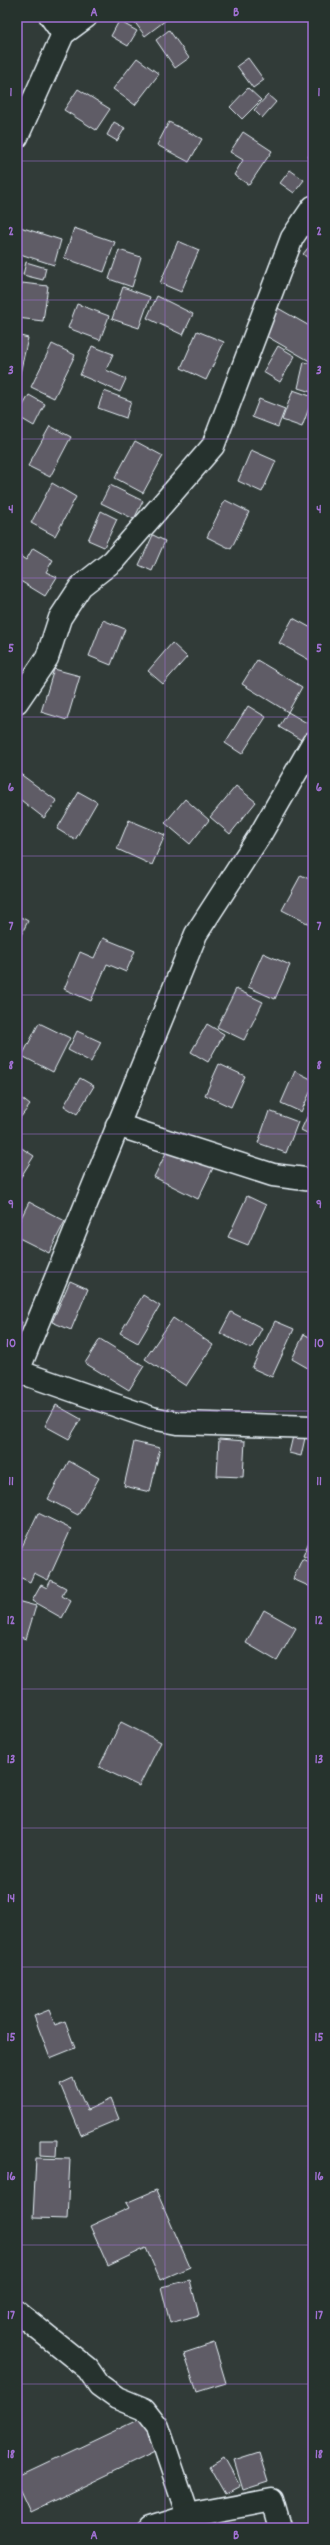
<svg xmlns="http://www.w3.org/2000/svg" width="330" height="2545" font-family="Dekko,sans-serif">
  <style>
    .building { fill: #5f5c66; stroke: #e8f1f8 }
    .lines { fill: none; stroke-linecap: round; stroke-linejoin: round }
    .minor-casing { stroke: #e8f1f8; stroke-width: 25 }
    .minor { stroke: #26332d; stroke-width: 22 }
    .grid { fill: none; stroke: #a171d3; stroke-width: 1; stroke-opacity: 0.55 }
    .neatline { fill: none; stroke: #a171d3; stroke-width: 1.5 }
    .grid-label { font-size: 13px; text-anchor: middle; font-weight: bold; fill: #a171d3 }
  </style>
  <rect width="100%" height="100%" fill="#313b38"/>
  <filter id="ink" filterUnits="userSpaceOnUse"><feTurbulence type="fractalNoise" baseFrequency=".025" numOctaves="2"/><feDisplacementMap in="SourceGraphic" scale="8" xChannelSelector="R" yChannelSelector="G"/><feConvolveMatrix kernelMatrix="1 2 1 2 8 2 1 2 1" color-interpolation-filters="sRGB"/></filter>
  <g filter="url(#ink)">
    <g class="building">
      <path d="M131,17H170L145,36Z"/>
      <path d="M119,21L137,31L128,46L111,36Z"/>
      <path d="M169,30L189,58L175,68L156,40Z"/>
      <path d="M137,58L159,74L135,105L113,89Z"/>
      <path d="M248,58L264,80L253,88L237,66Z"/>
      <path d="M248,88L261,100L242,119L230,107Z"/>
      <path d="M78,89L110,109L96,130L64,110Z"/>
      <path d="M268,95L276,102L262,118L254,110Z"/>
      <path d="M114,122L125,128L117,141L107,135Z"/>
      <path d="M169,122L202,139L189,162L157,145Z"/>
      <path d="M243,132L272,151L249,185L234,175L243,160L230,152Z"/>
      <path d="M313,150V161L308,157Z"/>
      <path d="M290,170L304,180L294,193L280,183Z"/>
      <path d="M20,227L61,240L54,265L17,253V237Z"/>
      <path d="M74,228L115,242L104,272L64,258Z"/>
      <path d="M178,241L199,250L181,292L160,283Z"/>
      <path d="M313,242V262L303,254Z"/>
      <path d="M119,250L141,257L132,287L109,279Z"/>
      <path d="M26,262L46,268L43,280L23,275Z"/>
      <path d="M22,283L48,286L43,321L17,318Z"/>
      <path d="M123,287L150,297L139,328L112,319Z"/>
      <path d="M157,296L193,314L183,335L147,318Z"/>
      <path d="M77,304L109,316L100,340L68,328Z"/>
      <path d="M276,307L313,328V363L261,333Z"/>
      <path d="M197,331L224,342L206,380L181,368Z"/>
      <path d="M17,335L28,338L19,378H17Z"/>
      <path d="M52,344L75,355L54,398L31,387Z"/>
      <path d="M92,346L113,354L106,370L126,379L120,392L80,375Z"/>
      <path d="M278,346L295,356L280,382L263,372Z"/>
      <path d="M304,362L313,364L311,392L298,388Z"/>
      <path d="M293,390L313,397L302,427L282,420Z"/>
      <path d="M104,391L131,401L126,418L98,408Z"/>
      <path d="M29,395L45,404L34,426L17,416Z"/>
      <path d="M259,399L285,409L278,427L252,417Z"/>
      <path d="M17,422L21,424L17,435Z"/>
      <path d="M50,426L71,437L50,477L28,466Z"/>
      <path d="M135,441L163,456L143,493L115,478Z"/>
      <path d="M251,450L276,461L262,492L238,481Z"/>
      <path d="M52,483L76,497L55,536L31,523Z"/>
      <path d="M110,485L143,501L134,519L101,503Z"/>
      <path d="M225,500L249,512L231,549L207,537Z"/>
      <path d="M101,511L117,519L104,547L88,540Z"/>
      <path d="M153,535L165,541L152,571L139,565Z"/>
      <path d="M33,548L53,560L46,572L57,577L45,596L17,579V554L26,560Z"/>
      <path d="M293,618L313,629V662L279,643Z"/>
      <path d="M103,620L125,629L111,665L89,656Z"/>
      <path d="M172,643L187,657L163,684L148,671Z"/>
      <path d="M257,660L302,687L288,712L242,684Z"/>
      <path d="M54,669L80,676L67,720L41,712Z"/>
      <path d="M248,706L266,717L242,754L225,743Z"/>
      <path d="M288,712L312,726L303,741L279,727Z"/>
      <path d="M19,773L57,801L44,818L17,797V776Z"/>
      <path d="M236,786L256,802L230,834L210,817Z"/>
      <path d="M79,792L97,802L75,840L57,829Z"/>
      <path d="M185,799L209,820L190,844L165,823Z"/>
      <path d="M129,820L165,835L152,865L117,849Z"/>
      <path d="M301,875L313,881V920L311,925L282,910Z"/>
      <path d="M17,915L28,921L17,943Z"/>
      <path d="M103,938L135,951L126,972L107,964L91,1001L64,989L80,952L94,958Z"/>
      <path d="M263,953L290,965L275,999L248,987Z"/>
      <path d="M236,989L263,1002L244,1040L217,1027Z"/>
      <path d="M39,1023L70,1038L53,1072L22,1056Z"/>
      <path d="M207,1024L224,1034L208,1062L191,1052Z"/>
      <path d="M77,1031L101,1042L91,1062L68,1050Z"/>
      <path d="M219,1064L245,1076L231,1107L205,1095Z"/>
      <path d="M295,1071L313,1080V1086L301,1112L281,1103Z"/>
      <path d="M80,1078L94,1086L77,1114L64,1106Z"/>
      <path d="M17,1095L30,1105L17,1122Z"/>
      <path d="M313,1104V1136L301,1130Z"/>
      <path d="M269,1111L298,1122L286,1153L258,1143Z"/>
      <path d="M17,1145L34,1156L19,1180L17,1178Z"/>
      <path d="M169,1147L213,1168L198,1199L154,1177Z"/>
      <path d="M247,1196L266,1205L248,1245L228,1237Z"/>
      <path d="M29,1202L65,1221L49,1253L17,1237V1226Z"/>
      <path d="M70,1281L88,1289L71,1330L52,1322Z"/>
      <path d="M143,1295L160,1306L138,1343L120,1333Z"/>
      <path d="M231,1312L262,1328L251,1349L220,1333Z"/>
      <path d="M173,1318L213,1345L186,1386L145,1359Z"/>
      <path d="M17,1320L22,1322L17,1337Z"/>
      <path d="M275,1321L294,1329L272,1377L252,1368Z"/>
      <path d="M304,1334L313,1339V1371L292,1359Z"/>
      <path d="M100,1339L144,1366L129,1390L85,1363Z"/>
      <path d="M56,1405L81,1419L69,1439L45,1426Z"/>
      <path d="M293,1436L305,1438L301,1456L289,1453Z"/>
      <path d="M219,1439L245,1441L243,1477L217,1476Z"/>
      <path d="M134,1442L160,1448L150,1492L124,1486Z"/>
      <path d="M69,1461L99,1478L78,1515L48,1499Z"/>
      <path d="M38,1513L71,1529L48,1580L34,1573L30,1582L17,1576V1557Z"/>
      <path d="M313,1532V1559L312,1560L303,1556Z"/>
      <path d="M302,1559L313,1564V1588L293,1579Z"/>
      <path d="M51,1580L66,1588L62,1596L71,1601L62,1618L32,1601L41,1585L47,1588Z"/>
      <path d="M17,1601L36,1606L26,1639L17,1636Z"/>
      <path d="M264,1610L296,1628L277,1661L246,1643Z"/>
      <path d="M121,1722L161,1742L139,1786L99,1767Z"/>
      <path d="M49,2010L55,2025L65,2021L75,2048L50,2058L34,2016Z"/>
      <path d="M73,2078L87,2110L111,2099L119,2119L81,2135L60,2084Z"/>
      <path d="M40,2140H57L56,2156L40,2155Z"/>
      <path d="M36,2158L70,2159L67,2219L33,2218Z"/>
      <path d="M156,2190L190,2267L160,2280L146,2248L108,2266L90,2226L129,2208L126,2203Z"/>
      <path d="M190,2280L199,2315L170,2323L161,2287Z"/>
      <path d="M214,2343L226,2383L197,2392L184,2353Z"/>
      <path d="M146,2416L161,2449L30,2512L17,2484V2477Z"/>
      <path d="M259,2453L268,2482L243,2490L234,2461Z"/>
      <path d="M224,2457L240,2486L225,2494L209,2466Z"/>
    </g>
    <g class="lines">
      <g class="minor-casing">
        <g id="minor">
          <path d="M51,17L63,34"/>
          <path d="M17,137L63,34L86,17"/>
          <path d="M17,702L47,658L60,618L81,586L113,561L213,446L292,238L313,207"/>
          <path d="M117,1125L273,1175L313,1180"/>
          <path d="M17,1371L152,1418L178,1423L313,1427"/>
          <path d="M18,1371L196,934L260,835L313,743"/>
          <path d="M17,2312L88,2369L99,2385L117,2398L144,2409L158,2427L188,2516L194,2528"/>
          <path d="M150,2528L188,2516L272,2500L280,2528"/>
        </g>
      </g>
      <use href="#minor" class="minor"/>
    </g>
  </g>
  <path class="grid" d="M165,17V2528M17,161H313M17,300H313M17,439H313M17,578H313M17,717H313M17,856H313M17,995H313M17,1134H313M17,1272H313M17,1411H313M17,1550H313M17,1689H313M17,1828H313M17,1967H313M17,2106H313M17,2245H313M17,2384H313"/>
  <rect width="330" height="2545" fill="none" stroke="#26332d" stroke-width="44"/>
  <rect x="22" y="22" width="286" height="2501" class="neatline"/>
  <g class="grid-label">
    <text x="94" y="16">A</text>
    <text x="236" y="16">B</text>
    <text x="11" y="96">1</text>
    <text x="319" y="96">1</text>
    <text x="11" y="235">2</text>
    <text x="319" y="235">2</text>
    <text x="11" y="374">3</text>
    <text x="319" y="374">3</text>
    <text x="11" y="513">4</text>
    <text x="319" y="513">4</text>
    <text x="11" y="652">5</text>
    <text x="319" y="652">5</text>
    <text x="11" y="791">6</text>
    <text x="319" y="791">6</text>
    <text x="11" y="930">7</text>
    <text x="319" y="930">7</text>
    <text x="11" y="1069">8</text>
    <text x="319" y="1069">8</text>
    <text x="11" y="1208">9</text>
    <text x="319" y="1208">9</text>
    <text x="11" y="1347">10</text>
    <text x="319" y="1347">10</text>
    <text x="11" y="1485">11</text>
    <text x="319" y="1485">11</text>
    <text x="11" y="1624">12</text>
    <text x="319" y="1624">12</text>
    <text x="11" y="1763">13</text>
    <text x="319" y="1763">13</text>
    <text x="11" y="1902">14</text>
    <text x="319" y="1902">14</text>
    <text x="11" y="2041">15</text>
    <text x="319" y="2041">15</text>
    <text x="11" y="2180">16</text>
    <text x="319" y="2180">16</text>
    <text x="11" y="2319">17</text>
    <text x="319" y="2319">17</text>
    <text x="11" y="2458">18</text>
    <text x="319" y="2458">18</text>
    <text x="94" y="2539">A</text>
    <text x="236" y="2539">B</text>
  </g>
</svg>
